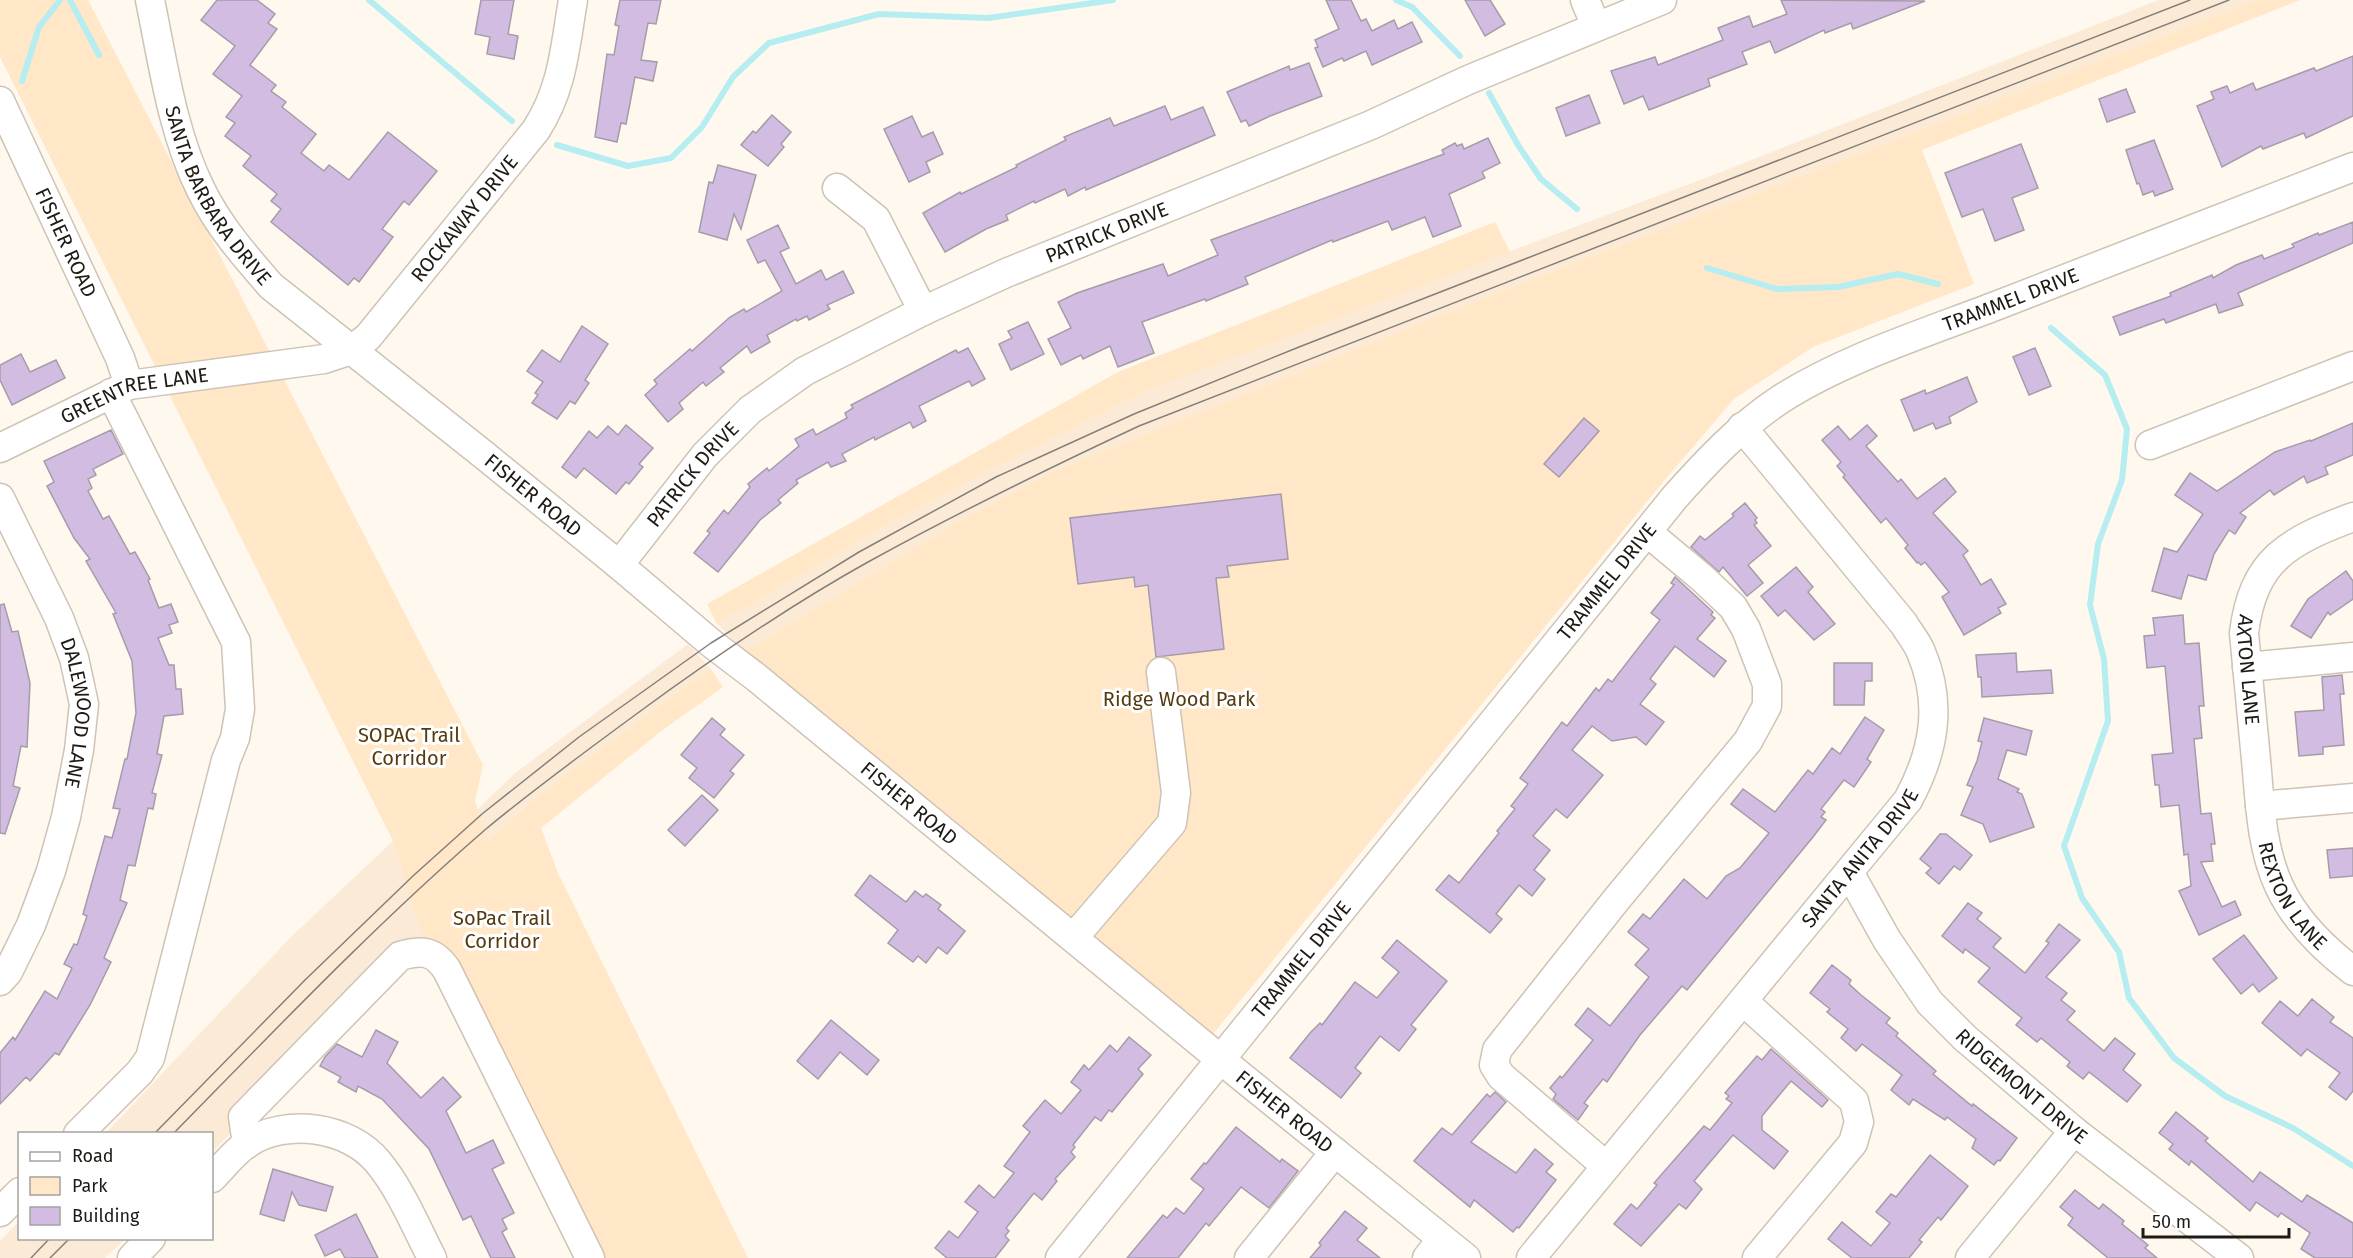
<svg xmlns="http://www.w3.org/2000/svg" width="2353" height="1258" font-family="'Fira Sans',sans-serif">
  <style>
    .built { fill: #fbebd6 }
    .green { fill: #ffe7c8 }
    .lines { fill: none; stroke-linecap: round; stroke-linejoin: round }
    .stream { stroke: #b5edf1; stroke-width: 6 }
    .building { fill: #d3bce1; stroke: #a59caa; stroke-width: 1.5 }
    .minor-casing { stroke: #cec3b5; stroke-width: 31 }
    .minor { stroke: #fff; stroke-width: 28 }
    .tram { stroke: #857f79; stroke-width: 1.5 }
    .labels { text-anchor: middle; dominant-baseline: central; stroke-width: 6; stroke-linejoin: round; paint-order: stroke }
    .street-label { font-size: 20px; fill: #1e1a15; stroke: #fff }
    .park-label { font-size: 20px; fill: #553a0e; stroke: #fff }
  </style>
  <rect width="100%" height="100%" fill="#fff8ef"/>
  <g class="built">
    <path d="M2159,0H2257L1440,315L1054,471L957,522L764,640L744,650L717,624L892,522L1015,457L1146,391L1322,322L1708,177Z"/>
    <path d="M688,644L710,668L535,798L488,841L424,940L212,1152V1134H105L291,937L393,841L403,872L478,809L514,774Z"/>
    <path d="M19,1221L20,1238L125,1239L105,1258H0V1241Z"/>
  </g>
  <g class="green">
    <path d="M0,0H88L483,765L475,801L488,841L535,798L710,668L723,687L660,732L541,828L558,873L748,1258H584L424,940L393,841L0,57Z"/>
    <path d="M2257,0H2300L1922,150L1974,284L1813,347L1734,399L1663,482L1213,1034L744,650L764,640L957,522L1054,471L1440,315Z"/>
    <path d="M1495,222L1510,252L1146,391L1015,457L892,522L717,624L707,604L1118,372Z"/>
  </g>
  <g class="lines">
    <g class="stream">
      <path d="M70,0L99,55"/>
      <path d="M369,0L512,121"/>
      <path d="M1396,0L1412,7L1460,56"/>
      <path d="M22,81L39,27L60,0"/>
      <path d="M1489,93L1518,145L1541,179L1577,209"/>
      <path d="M557,145L628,166L671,158L702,127L733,77L769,43L879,14L988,18L1113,0"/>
      <path d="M1707,268L1777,289L1838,287L1898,274L1938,284"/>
      <path d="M2051,328L2105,375L2127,429L2122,480L2098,544L2090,605L2104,659L2108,721L2064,846L2082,898L2119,952L2129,998L2174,1058L2225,1096L2293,1128L2353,1166"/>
    </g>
  </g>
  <g class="building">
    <path d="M217,0H257L275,14L268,23L277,29L250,65L276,85L271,91L286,102L282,107L316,134L301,153L324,171L329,165L349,180L388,132L437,171L409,205L404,201L382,229L393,237L359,282L354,278L348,285L271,222L281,209L271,201L277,194L243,166L251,156L225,136L235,123L226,117L242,96L213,74L235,46L201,20Z"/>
    <path d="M481,0H514L508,34L518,36L514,59L487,54L490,37L475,34Z"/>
    <path d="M620,0H661L656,24L648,23L641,60L657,62L653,81L635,77L626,124L621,123L617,142L595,137L607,54L614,55L619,26L615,25Z"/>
    <path d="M1326,0H1351L1361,21L1366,19L1372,31L1394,20L1398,29L1412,22L1422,42L1372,65L1366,51L1344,61L1342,58L1323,67L1315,48L1318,47L1315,40L1339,29Z"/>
    <path d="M1465,0H1490L1505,24L1485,36Z"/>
    <path d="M1781,0L1925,1L1853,29L1851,23L1825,33L1824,30L1775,53L1770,41L1742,52L1747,64L1708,79L1710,86L1649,110L1643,96L1624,104L1611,71L1655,57L1658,65L1723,40L1718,28L1749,16L1753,27L1787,14Z"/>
    <path d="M2353,56V116L2306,138L2304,133L2263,149L2261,146L2222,167L2197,106L2214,99L2211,92L2227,86L2230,93L2253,83L2256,90L2314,68L2316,71Z"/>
    <path d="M1309,63L1322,96L1270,116L1249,126L1246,120L1241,122L1227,92L1289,66L1290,70Z"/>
    <path d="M2126,89L2135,112L2107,122L2099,99Z"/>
    <path d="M1589,95L1600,123L1566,136L1556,108Z"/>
    <path d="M1165,106L1171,120L1203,107L1215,135L1086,190L1085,187L1068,196L1065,189L1035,203L1034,201L1006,215L1008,220L986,229L945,252L923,213L960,192L961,194L1017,167L1016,165L1066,140L1064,137L1110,118L1114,126Z"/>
    <path d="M772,115L791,132L781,144L784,147L768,166L741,145L753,131L756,133Z"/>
    <path d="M912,116L922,137L933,132L943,154L926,162L930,172L909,182L884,129Z"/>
    <path d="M1488,138L1500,163L1482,172L1485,178L1449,194L1461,226L1433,237L1425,217L1392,230L1388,221L1333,242L1332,240L1245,277L1248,284L1206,301L1205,299L1142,322L1154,353L1118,367L1110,346L1083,359L1081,355L1061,365L1048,339L1071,328L1058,302L1077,293L1163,264L1168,276L1218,255L1211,240L1444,154L1442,150L1455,143L1457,146L1462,144L1464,149Z"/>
    <path d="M2154,140L2173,189L2155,196L2153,191L2143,195L2139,183L2137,184L2126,150Z"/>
    <path d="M2021,144L2038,188L2012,198L2024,230L1995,241L1983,209L1962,217L1945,173Z"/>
    <path d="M718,165L756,175L741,229L734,214L727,240L699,232L709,182L713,183Z"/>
    <path d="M2353,222V243L2238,293L2243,305L2219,313L2216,304L2166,323L2164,319L2120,335L2113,317L2171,296L2170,293L2212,275L2213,278L2236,265L2262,255L2264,259L2294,247L2292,244L2318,233L2319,235Z"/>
    <path d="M778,225L789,248L780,252L796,284L821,270L826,280L843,271L854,293L827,305L830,309L809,320L807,316L797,321L796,319L767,335L770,342L751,353L747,346L720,368L724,372L706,386L703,382L679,403L683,409L668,422L645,395L657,384L654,380L690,349L692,351L730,317L744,309L746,312L782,291L765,260L758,263L747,240Z"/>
    <path d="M1028,322L1044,354L1011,370L999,344L1012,338L1008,331Z"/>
    <path d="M582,326L608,344L585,380L589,383L575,404L570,401L557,419L532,403L538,395L535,393L543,382L527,371L542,350L560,362Z"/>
    <path d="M968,348L985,379L972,386L969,381L919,406L926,421L913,428L910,422L875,440L874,437L842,454L846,461L831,467L828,462L796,480L798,483L778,500L781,503L760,520L718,572L694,553L710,533L707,531L724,510L728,514L750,487L748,484L767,468L769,471L799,446L795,439L813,429L816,435L847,418L845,413L853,408L851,405L956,350L958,353Z"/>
    <path d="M2035,348L2051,386L2029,395L2013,357Z"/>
    <path d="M21,354L30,372L56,360L65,378L12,405L0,380V365Z"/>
    <path d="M1967,377L1977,402L1949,417L1951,423L1936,429L1933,423L1914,431L1901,400L1925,390L1926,394Z"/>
    <path d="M1584,418L1599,431L1559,477L1544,464Z"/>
    <path d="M2353,423V455L2325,467L2328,474L2307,483L2304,476L2274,495L2270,490L2240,513L2246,517L2235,534L2229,530L2214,554L2206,580L2188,575L2181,599L2152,591L2164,548L2177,552L2203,514L2175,495L2190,473L2217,491L2275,452L2310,440L2311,441Z"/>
    <path d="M626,425L653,448L639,464L643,467L629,484L626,482L616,494L584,468L576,478L562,467L589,431L597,438L608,426L618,435Z"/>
    <path d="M1867,425L1877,436L1866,446L1898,482L1901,479L1917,499L1945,478L1956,492L1933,513L1968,551L1963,555L1981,585L1991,579L2006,604L1998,608L2001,613L1964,635L1942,597L1949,592L1925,562L1921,565L1918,562L1917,563L1905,548L1908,545L1886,518L1881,523L1843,477L1845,475L1837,466L1841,462L1822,440L1838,426L1850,440Z"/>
    <path d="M111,430L123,454L93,469L96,475L88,479L92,488L88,491L103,519L109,516L130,554L135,552L150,579L148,580L159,608L171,604L178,622L169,625L172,633L158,638L169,665H174L176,689H181L183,714L164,716L157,754L162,755L152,793L156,794L153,809L148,808L135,866L128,865L120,900L127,903L104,958L111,962L90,1005L59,1055L55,1053L30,1081L26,1077L0,1104V1053L13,1037L15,1040L45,991L57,999L72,968L64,964L74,944L77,945L87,916L83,914L105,836L112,838L120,809L113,808L125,759H127L136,713L132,661L113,614L116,613L86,561L90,559L74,538L47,486L54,482L44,461Z"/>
    <path d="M1281,494L1288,559L1227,566L1229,577L1216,578L1224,649L1156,657L1148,585L1135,587L1134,577L1078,584L1070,518Z"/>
    <path d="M1745,503L1757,518L1755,520L1757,523L1754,525L1771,546L1748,565L1763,583L1747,596L1723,567L1719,572L1691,547L1700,536L1705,540L1734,516L1732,514Z"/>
    <path d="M1796,567L1813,587L1808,592L1835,624L1814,640L1785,610L1778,616L1761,596Z"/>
    <path d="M2346,571L2353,581V599L2330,615L2328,612L2311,638L2291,626L2308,599Z"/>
    <path d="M1675,577L1713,612L1711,615L1715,618L1697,639L1726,661L1714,677L1675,646L1650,679L1656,684L1640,704L1664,722L1646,745L1636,737L1612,741L1592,726L1572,750L1603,775L1567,818L1556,809L1533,836L1550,850L1534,870L1545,879L1532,896L1519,885L1496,914L1502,919L1490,933L1436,890L1449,875L1459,883L1499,833L1497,831L1515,809L1511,806L1528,784L1520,778L1562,722L1567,726L1596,688L1599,691L1608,679L1612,682L1660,620L1651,613L1674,585L1671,583Z"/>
    <path d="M4,604L12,632L18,631L30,683L27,747L21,746L13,786L20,788L5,834L0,833V605Z"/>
    <path d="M2183,615L2185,644L2199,643L2204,706H2199L2202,738L2194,739L2201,814L2211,813L2215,844H2211L2213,861L2201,862L2222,907L2235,901L2241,915L2199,935L2179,891L2191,886L2188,854L2184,855L2179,805L2161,807L2159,785H2155L2152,755L2173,753L2165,666L2147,668L2144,636L2155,635L2153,618Z"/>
    <path d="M2016,653L2017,672L2051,670L2053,693L1982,697L1981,677H1978L1976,655Z"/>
    <path d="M1834,663H1872V681H1865L1864,705H1834Z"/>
    <path d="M2342,675L2344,694H2340L2344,745L2323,747V754L2299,756L2295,712L2324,710L2322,677Z"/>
    <path d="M1865,717L1884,730L1867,759L1871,762L1854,787L1844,780L1821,809L1825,812L1821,817L1826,820L1813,837L1687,990L1682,986L1640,1035L1607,1082L1603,1079L1584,1103L1588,1106L1578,1120L1553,1099L1556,1094L1550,1088L1560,1076L1562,1078L1593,1040L1575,1025L1588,1008L1610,1026L1649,977L1635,965L1649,949L1628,932L1643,914L1650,919L1684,879L1707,899L1726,876L1740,868L1769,833L1731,804L1743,789L1775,812L1808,770L1813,774L1832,748L1840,754Z"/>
    <path d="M712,718L725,729L720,735L744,755L730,771L734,774L714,798L689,778L697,768L681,755Z"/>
    <path d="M1984,718L2032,731L2026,755L2007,750L1998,779L2019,789L2017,792L2022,794L2034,827L1990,842L1983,824L1961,815L1973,787L1967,785L1977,761L1982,742L1978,741Z"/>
    <path d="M702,795L718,810L685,846L668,830Z"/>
    <path d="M1940,834H1946L1972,855L1960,870L1954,866L1939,884L1926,873L1931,868L1920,859Z"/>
    <path d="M2353,848V876L2330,878L2327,850Z"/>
    <path d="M870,875L906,902L915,891L923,897L926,894L941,905L938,909L965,931L947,954L938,947L926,963L918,956L913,962L888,943L898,930L855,895Z"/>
    <path d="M1968,903L1982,913L1977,919L2001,938L1993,947L2025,973L2049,943L2046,941L2059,924L2080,940L2046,977L2067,993L2061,1000L2075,1011L2067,1020L2104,1051L2115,1038L2135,1054L2123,1070L2141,1085L2127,1102L2089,1072L2083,1079L2067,1066L2070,1062L2041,1038L2037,1042L2016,1025L2022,1018L1978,982L1990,968L1965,949L1963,953L1942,936Z"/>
    <path d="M2244,935L2277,978L2259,992L2253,984L2241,994L2213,959Z"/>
    <path d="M1397,940L1447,981L1411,1025L1416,1029L1399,1051L1380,1036L1355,1068L1361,1073L1341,1098L1290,1058L1310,1033L1320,1023L1322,1025L1355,982L1377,998L1399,972L1382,958Z"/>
    <path d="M1832,965L1851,980L1849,984L1861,995L1890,1018L1886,1023L1898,1033L1896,1036L1936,1071L1933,1074L1972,1106L1973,1104L2017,1138L2000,1161L1998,1160L1994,1165L1972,1148L1976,1139L1947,1117L1945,1120L1913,1099L1909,1105L1891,1090L1902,1075L1862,1044L1856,1051L1841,1038L1848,1029L1827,1012L1830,1009L1810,993Z"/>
    <path d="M2312,999L2334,1017L2330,1022L2353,1038V1091L2346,1100L2329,1087L2340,1073L2307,1049L2301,1056L2262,1023L2280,1001L2298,1016Z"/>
    <path d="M831,1020L879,1060L867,1075L840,1052L818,1079L797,1061Z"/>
    <path d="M376,1030L398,1042L387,1063L421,1098L443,1077L461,1097L446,1111L466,1153L493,1140L504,1163L492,1169L514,1213L502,1219L507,1229L502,1232L515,1258H491L471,1216L463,1220L429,1149L382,1099L358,1086L356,1092L338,1082L341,1077L320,1066L325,1057L337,1044L362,1057Z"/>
    <path d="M1129,1037L1151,1055L1138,1069L1143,1074L1112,1112L1109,1110L1101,1121L1095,1117L1073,1145L1075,1147L1071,1152L1075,1157L1055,1179L1057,1181L1042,1200L1034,1193L1006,1228L1009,1231L1005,1236L1009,1240L995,1258H947L935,1248L949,1231L958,1238L978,1212L965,1202L979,1185L994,1198L1014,1173L1004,1166L1030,1132L1023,1126L1045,1100L1061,1114L1081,1090L1071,1082L1084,1065L1089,1070L1110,1045L1117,1052Z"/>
    <path d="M1771,1049L1828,1100L1822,1107L1791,1081L1762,1116V1130L1788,1151L1774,1169L1733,1135L1694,1181L1702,1189L1686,1209L1679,1204L1641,1246L1614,1224L1631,1204L1637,1209L1657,1185L1654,1183L1704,1126L1710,1130L1732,1103L1726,1099L1729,1096L1725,1093L1757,1056L1762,1060Z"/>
    <path d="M1495,1092L1506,1102L1471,1142L1516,1173L1535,1149L1553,1164L1546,1172L1556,1180L1519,1228L1517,1227L1513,1232L1474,1200L1470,1207L1414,1161L1442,1128L1452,1135L1487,1094L1490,1097Z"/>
    <path d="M2176,1112L2208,1138L2205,1141L2253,1182L2260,1172L2302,1202L2307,1195L2353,1223V1258H2315L2301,1249L2310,1233L2281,1213L2278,1217L2256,1202L2250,1211L2191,1161L2189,1165L2169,1149L2173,1144L2159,1133Z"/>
    <path d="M1236,1127L1280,1162L1282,1159L1298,1171L1269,1208L1241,1187L1209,1226L1206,1223L1178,1258H1127L1163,1215L1167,1218L1176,1208L1184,1214L1204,1189L1191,1179L1204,1163L1206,1164Z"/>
    <path d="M1930,1155L1968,1186L1941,1220L1938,1217L1919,1240L1922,1242L1909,1258H1852L1828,1239L1842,1222L1871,1246L1890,1223L1876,1212L1891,1194L1896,1197Z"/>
    <path d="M273,1169L333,1187L326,1211L299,1205L292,1192L284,1221L260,1214Z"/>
    <path d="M2075,1190L2099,1209L2103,1204L2124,1221L2122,1224L2148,1245L2145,1248L2157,1258H2108L2068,1225L2073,1218L2060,1207Z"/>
    <path d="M1345,1211L1367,1228L1357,1240L1380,1258H1310L1321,1245L1319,1243Z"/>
    <path d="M356,1214L378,1258H345L340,1249L325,1256L315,1235Z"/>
  </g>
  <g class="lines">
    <g class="minor-casing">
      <g id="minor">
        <path id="s1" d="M150,0C163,63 172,132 201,190C219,227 245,256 271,286L484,455L619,565L711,643L757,678L1242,1077L1466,1258"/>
        <path d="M1585,0L1596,26"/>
        <path id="s2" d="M0,101L120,358L129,385"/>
        <path d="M837,188L876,219L923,311"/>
        <path d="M2150,445L2353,366"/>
        <path id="s3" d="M0,448L129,385L324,359L351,350L368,337L536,130C563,88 565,47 573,0"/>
        <path id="s4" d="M0,498L59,618L74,658L84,704L79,750L66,817L51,871L31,925L8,972L0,981"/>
        <path id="s5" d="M2353,517C2289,541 2253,559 2244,633C2248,675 2252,718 2256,760C2260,802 2261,847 2279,886C2295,921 2323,948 2353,971"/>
        <path id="s6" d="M619,565L705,455L750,410L805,371L923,311L1006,273L1371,125L1468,80L1662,0"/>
        <path d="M2247,667L2353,657"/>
        <path d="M2260,806L2353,798"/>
        <path id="s7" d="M1849,872L1887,940L1930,1003L1965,1038L2074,1131L2239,1258"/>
        <path d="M1074,937L1172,823L1176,793L1161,672"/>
        <path d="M1743,1001L1854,1101L1859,1122L1853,1143L1757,1258"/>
        <path d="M78,1134L140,1072L150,1058L226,760L235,738L240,709L236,642L111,393"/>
        <path d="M247,1144L243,1117L400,956C421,950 434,950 447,970L590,1258"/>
        <path d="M1606,1166L1501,1076L1494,1065L1497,1050L1616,900L1748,741L1767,706V684L1746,629L1733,607L1701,577L1647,532"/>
        <path d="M212,1178C223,1167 234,1152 248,1143C286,1118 348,1126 378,1162C401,1190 415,1225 432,1258"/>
        <path d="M0,1212L20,1192"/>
        <path d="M132,1258L151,1238"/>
        <path id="s8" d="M1060,1258L1675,497C1708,460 1740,426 1781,399C1843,359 1928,332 1998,305C2116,259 2235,213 2353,167"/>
        <path d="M1249,1258L1335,1152"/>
        <path d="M1427,1258L1442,1239"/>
        <path id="s9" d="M1531,1258L1908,800C1934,752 1943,704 1921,652C1917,642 1909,633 1904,624L1742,427"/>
        <path d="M1970,1258L2074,1131"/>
      </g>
    </g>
    <use href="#minor" class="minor"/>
    <g class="tram">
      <path d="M154,1134L305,980L414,875L482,814L579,737L711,643L859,552L996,477L1134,414L1299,347L2190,0"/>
      <path d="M173,1134C275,1030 376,924 486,829C534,789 585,752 635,715C710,660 787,607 868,562C957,513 1047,469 1139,426L2229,0"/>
      <path d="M31,1258L50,1238"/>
      <path d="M50,1258L70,1238"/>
    </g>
  </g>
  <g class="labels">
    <g class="street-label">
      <text stroke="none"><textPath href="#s1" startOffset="210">SANTA BARBARA DRIVE</textPath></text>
      <text stroke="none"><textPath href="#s3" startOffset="543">ROCKAWAY DRIVE</textPath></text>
      <text stroke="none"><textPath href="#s6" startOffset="603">PATRICK DRIVE</textPath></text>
      <text stroke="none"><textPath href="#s2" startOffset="156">FISHER ROAD</textPath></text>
      <text stroke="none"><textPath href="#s8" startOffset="1374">TRAMMEL DRIVE</textPath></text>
      <text stroke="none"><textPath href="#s3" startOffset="146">GREENTREE LANE</textPath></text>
      <text stroke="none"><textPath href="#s6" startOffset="117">PATRICK DRIVE</textPath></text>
      <text stroke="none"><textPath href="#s1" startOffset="652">FISHER ROAD</textPath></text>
      <text stroke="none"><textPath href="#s8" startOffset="870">TRAMMEL DRIVE</textPath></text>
      <text stroke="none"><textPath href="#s5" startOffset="208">AXTON LANE</textPath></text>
      <text stroke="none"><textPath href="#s4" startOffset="232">DALEWOOD LANE</textPath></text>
      <text stroke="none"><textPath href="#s1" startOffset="1138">FISHER ROAD</textPath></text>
      <text stroke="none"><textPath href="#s9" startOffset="518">SANTA ANITA DRIVE</textPath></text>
      <text stroke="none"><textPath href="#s5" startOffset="442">REXTON LANE</textPath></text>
      <text stroke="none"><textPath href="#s8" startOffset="384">TRAMMEL DRIVE</textPath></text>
      <text stroke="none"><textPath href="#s7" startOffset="278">RIDGEMONT DRIVE</textPath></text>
      <text stroke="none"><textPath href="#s1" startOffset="1624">FISHER ROAD</textPath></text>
    </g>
    <g class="park-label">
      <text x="1179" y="699">Ridge Wood Park</text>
      <text x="409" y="735">SOPAC Trail<tspan x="409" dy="23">Corridor</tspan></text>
      <text x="502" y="918">SoPac Trail<tspan x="502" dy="23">Corridor</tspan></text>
    </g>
  </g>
  <rect x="18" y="1132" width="195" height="108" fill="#ffffff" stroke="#a5a3a1" stroke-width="1.5"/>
  <rect x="30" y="1152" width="30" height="9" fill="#ffffff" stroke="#a5a3a1" stroke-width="1.5"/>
  <text x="72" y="1162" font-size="18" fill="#1e1a15">Road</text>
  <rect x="30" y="1177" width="30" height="18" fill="#ffe7c8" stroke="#a5a3a1" stroke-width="1.5"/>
  <text x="72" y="1192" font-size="18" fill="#1e1a15">Park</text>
  <rect x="30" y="1207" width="30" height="18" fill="#d3bce1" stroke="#a5a3a1" stroke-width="1.5"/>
  <text x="72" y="1222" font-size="18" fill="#1e1a15">Building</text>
  <path d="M2143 1228v9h146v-9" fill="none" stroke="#1e1a15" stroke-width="3"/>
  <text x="2152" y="1228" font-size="18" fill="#1e1a15" stroke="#ffffff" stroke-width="4.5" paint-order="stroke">50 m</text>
</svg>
